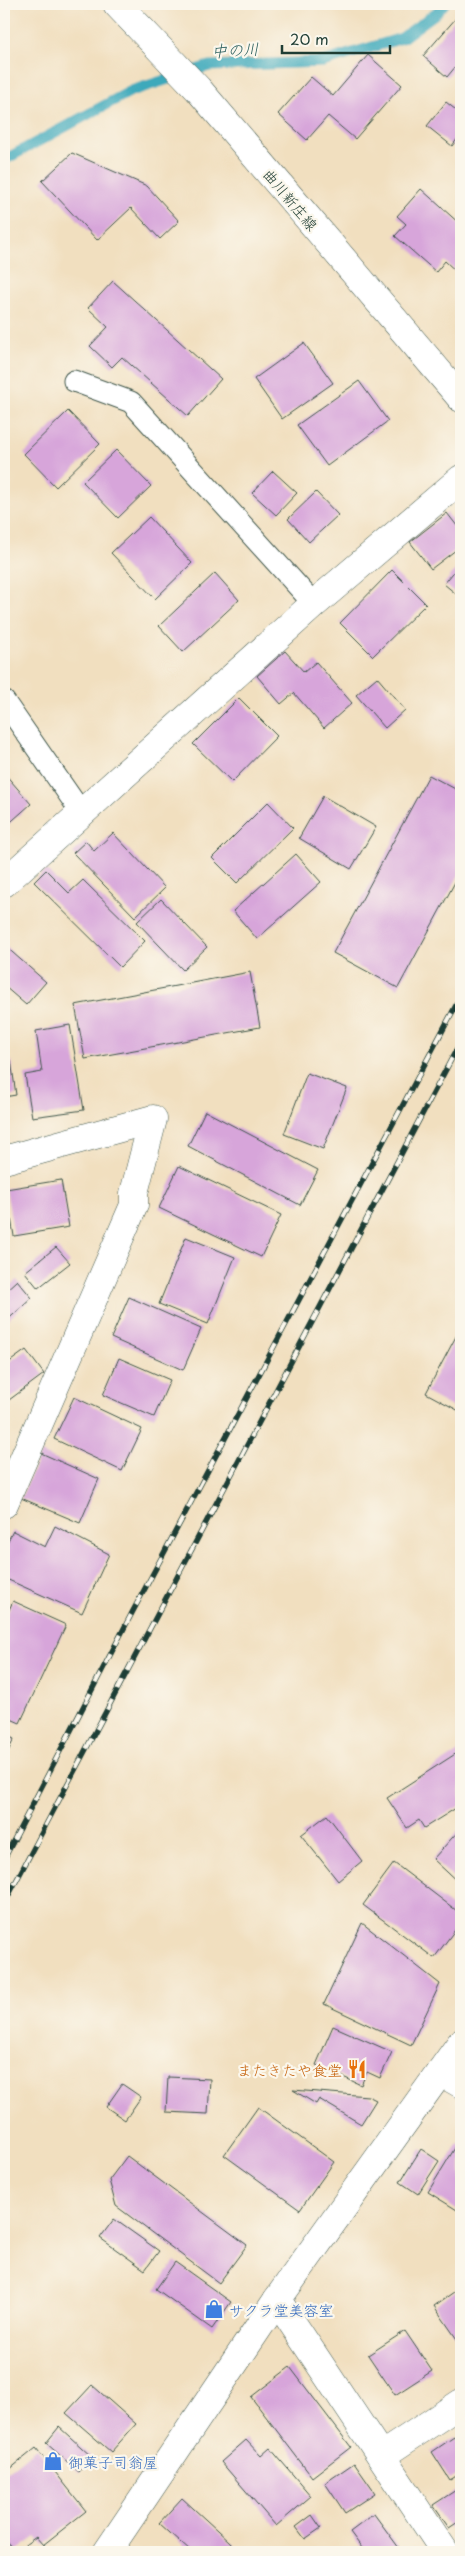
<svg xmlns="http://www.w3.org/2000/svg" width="465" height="2556" font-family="'Playpen Sans','Klee One',sans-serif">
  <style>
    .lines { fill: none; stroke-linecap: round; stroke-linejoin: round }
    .stream { stroke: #3ca9bb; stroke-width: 11 }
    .building { fill: #d7a5da }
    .lane-casing { stroke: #3e5549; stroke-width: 23 }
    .street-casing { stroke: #3e5549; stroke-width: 29 }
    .secondary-casing { stroke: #3e5549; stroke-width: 29 }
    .lane { stroke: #fff; stroke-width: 21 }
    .street { stroke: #fff; stroke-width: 28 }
    .secondary { stroke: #fff; stroke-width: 28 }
    .rail-casing { stroke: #1f3d34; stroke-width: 5.5 }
    .rail { stroke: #fbf7ec; stroke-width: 4; stroke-dasharray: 11; stroke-linecap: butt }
    .labels { text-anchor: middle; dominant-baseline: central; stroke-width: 4.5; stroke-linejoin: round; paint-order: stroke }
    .street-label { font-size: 15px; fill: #1f3d34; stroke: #fbf7ec }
    .food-label { font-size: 15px; fill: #c56008; stroke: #fbf7ec; text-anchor: end }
    .shop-label { font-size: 15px; fill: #366cbe; stroke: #fbf7ec; text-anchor: start }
    .water-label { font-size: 16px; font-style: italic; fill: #285d5c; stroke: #fbf7ec }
  </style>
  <rect width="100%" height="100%" fill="#fbf7ec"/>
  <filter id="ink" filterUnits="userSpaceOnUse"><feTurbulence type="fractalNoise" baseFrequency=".02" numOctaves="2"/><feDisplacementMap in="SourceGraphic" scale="10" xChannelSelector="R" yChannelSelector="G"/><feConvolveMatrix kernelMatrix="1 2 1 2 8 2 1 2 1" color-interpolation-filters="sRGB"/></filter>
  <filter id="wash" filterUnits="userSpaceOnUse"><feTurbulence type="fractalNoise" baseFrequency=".0096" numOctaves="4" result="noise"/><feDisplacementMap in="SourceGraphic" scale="20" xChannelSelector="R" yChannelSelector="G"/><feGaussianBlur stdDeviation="1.12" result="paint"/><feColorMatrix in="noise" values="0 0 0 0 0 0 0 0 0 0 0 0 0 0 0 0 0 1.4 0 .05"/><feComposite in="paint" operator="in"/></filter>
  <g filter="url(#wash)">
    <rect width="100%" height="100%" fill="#f1dfbf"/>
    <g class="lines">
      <path class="stream" d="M4,160L131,91L209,66L323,62L402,38L437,12L444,4"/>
    </g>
    <g id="blocks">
      <g class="building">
        <path d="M457,17L461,21V60L447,77L423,56Z"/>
        <path d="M368,55L402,85L355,139L328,116L307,140L278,114L311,77L333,96Z"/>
        <path d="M446,102L461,114V134L452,146L427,126Z"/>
        <path d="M72,153L147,186L179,221L160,239L131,208L97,240L42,181Z"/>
        <path d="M421,189L461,225V276L445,261L436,272L395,236L406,224L397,216Z"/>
        <path d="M113,281L221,379L188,416L122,357L112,367L90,346L108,327L88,308Z"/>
        <path d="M304,343L333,383L282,419L254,379Z"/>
        <path d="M359,381L388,421L327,466L297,425Z"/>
        <path d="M68,411L100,444L56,487L24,454Z"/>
        <path d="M116,450L151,486L118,518L83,482Z"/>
        <path d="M273,471L297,493L276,515L252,493Z"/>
        <path d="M316,492L338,515L309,542L288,519Z"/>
        <path d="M447,513L461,531V546L431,569L410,542Z"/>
        <path d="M149,517L192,563L155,599L111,553Z"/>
        <path d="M461,563V598L444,584Z"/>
        <path d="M392,570L426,604L373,656L340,623Z"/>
        <path d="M215,573L239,600L183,652L159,626Z"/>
        <path d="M285,651L304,672L316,662L352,703L324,728L294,693L281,704L257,676Z"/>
        <path d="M377,677L405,710L385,728L356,695Z"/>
        <path d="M239,698L277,736L232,782L193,744Z"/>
        <path d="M4,773L31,804L4,828Z"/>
        <path d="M429,775L461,792V871L398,988L333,953Z"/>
        <path d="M323,796L376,827L351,869L299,838Z"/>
        <path d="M268,802L293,828L237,883L212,858Z"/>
        <path d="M113,833L165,888L135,917L73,853L86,841L94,851Z"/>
        <path d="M296,854L321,882L257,939L233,911Z"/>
        <path d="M46,870L69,893L83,880L145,941L120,967L34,882Z"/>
        <path d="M161,899L207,947L183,970L137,922Z"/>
        <path d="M4,945L46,982L26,1005L4,986Z"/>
        <path d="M250,972L260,1027L85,1059L75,1005Z"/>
        <path d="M70,1025L84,1110L32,1117L25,1075L42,1072L36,1031Z"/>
        <path d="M11,1060L16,1095L4,1097V1061Z"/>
        <path d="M307,1073L347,1088L323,1149L284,1134Z"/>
        <path d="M205,1111L318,1170L300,1205L188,1146Z"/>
        <path d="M179,1166L281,1215L261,1257L159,1208Z"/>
        <path d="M61,1180L69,1227L14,1236L6,1189Z"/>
        <path d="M186,1237L235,1257L208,1324L159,1304Z"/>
        <path d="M56,1247L70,1263L38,1288L25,1272Z"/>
        <path d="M17,1280L32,1298L4,1323V1292Z"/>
        <path d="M129,1297L201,1329L183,1370L111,1338Z"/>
        <path d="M461,1327V1412L426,1393Z"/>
        <path d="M26,1350L44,1374L9,1400L4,1393V1366Z"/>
        <path d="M119,1358L170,1380L154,1417L103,1395Z"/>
        <path d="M74,1397L142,1429L122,1471L54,1439Z"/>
        <path d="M41,1453L99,1479L80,1523L21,1498Z"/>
        <path d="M55,1526L109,1554L82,1613L4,1578V1548L13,1531L45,1547Z"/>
        <path d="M13,1601L66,1625L20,1723L4,1716V1621Z"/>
        <path d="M4,1734L14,1739L4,1760Z"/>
        <path d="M460,1751L461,1805L424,1828L419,1820L407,1828L387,1798Z"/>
        <path d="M327,1815L362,1861L338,1881L301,1835Z"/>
        <path d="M461,1828V1885L433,1859Z"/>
        <path d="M394,1863L461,1914V1922L434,1958L363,1905Z"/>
        <path d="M362,1923L440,1984L411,2045L324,2004Z"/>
        <path d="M333,2026L392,2052L380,2078L367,2072L361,2085L316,2065Z"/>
        <path d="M168,2077L210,2079L208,2114L166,2112Z"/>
        <path d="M122,2084L141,2097L125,2120L106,2107Z"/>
        <path d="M293,2090L368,2096L376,2100L361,2124L319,2099L316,2104Z"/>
        <path d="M258,2107L334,2162L300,2210L224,2155Z"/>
        <path d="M458,2143L461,2145V2204L457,2210L428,2192Z"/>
        <path d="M421,2149L439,2161L418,2194L400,2182Z"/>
        <path d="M127,2156L247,2245L219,2283L116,2206L109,2180Z"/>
        <path d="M114,2219L159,2251L145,2270L100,2238Z"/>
        <path d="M175,2262L231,2302L212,2329L156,2289Z"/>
        <path d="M461,2287V2345L434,2306Z"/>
        <path d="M405,2331L432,2371L395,2395L368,2355Z"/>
        <path d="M290,2367L351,2447L312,2477L251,2397Z"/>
        <path d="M92,2385L136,2424L111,2452L66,2413Z"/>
        <path d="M59,2427L92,2457L79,2472L46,2443Z"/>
        <path d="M454,2437L461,2447V2473L450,2480L432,2452Z"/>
        <path d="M246,2440L261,2456L270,2448L311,2496L276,2526L221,2462Z"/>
        <path d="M36,2448L86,2511L43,2545L36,2537L15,2552L4,2538V2474Z"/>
        <path d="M354,2463L375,2493L345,2513L325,2483Z"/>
        <path d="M456,2490L461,2499V2520L449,2528L433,2505Z"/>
        <path d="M182,2498L241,2552H191L159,2523Z"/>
        <path d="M374,2514L402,2552H365L350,2532Z"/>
        <path d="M312,2515L321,2528L305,2539L296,2527Z"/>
      </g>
    </g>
  </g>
  <g filter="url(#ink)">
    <use href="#blocks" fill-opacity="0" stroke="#3e5549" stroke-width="1"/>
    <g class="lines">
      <g class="lane-casing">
        <g id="lane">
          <path d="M74,381L131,402L314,604"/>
          <path d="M4,701L81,812"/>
        </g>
      </g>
      <g class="street-casing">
        <g id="street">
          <path d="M4,883L314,604L461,479"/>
          <path d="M4,1160L153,1119L134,1193V1205L4,1504"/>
          <path d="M440,2072L461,2084"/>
          <path d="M277,2300L445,2552"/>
          <path d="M381,2456L461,2403"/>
        </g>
      </g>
      <g class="secondary-casing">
        <g id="secondary">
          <path d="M117,4L198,89L461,398"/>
          <path d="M107,2552L277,2300L461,2043"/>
        </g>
      </g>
      <use href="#lane" class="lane"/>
      <use href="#street" class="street"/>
      <use href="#secondary" class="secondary"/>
      <g class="rail-casing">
        <g id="rail">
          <path d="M4,1859L133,1611L461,996"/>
          <path d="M4,1904L461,1041"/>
        </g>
      </g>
      <use href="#rail" class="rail"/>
    </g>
  </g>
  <defs>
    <g id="restaurant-bare" transform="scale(1.5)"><path d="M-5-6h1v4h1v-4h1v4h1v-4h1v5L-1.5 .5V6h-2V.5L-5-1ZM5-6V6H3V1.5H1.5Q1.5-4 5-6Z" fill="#e8710a" stroke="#fbf7ec" stroke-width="2.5" paint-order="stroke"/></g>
    <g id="shop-bare" transform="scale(1.5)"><path d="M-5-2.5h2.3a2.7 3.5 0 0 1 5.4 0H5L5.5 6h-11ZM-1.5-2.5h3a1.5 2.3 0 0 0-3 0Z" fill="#3f7fe0" stroke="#fbf7ec" stroke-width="2.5" paint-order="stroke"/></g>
  </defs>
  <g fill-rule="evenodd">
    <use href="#restaurant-bare" x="357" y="2069"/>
    <use href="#shop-bare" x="214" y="2309"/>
    <use href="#shop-bare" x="53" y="2461"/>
  </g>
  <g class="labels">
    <g class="street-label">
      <text transform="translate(291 199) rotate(50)">曲川新庄線</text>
    </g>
    <g class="food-label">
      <text x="342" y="2069">またきたや食堂</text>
    </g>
    <g class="shop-label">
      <text x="229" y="2309">サクラ堂美容室</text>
      <text x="68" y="2461">御菓子司翁屋</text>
    </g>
    <g class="water-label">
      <text transform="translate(235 49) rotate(-3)">中の川</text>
    </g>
  </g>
  <rect width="465" height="2556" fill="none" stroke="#fbf7ec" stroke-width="20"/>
  <path d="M282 45v8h108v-8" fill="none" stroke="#1f3d34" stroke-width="2.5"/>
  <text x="290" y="45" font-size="15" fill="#1f3d34" stroke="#fbf7ec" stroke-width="4" paint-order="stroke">20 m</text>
</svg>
